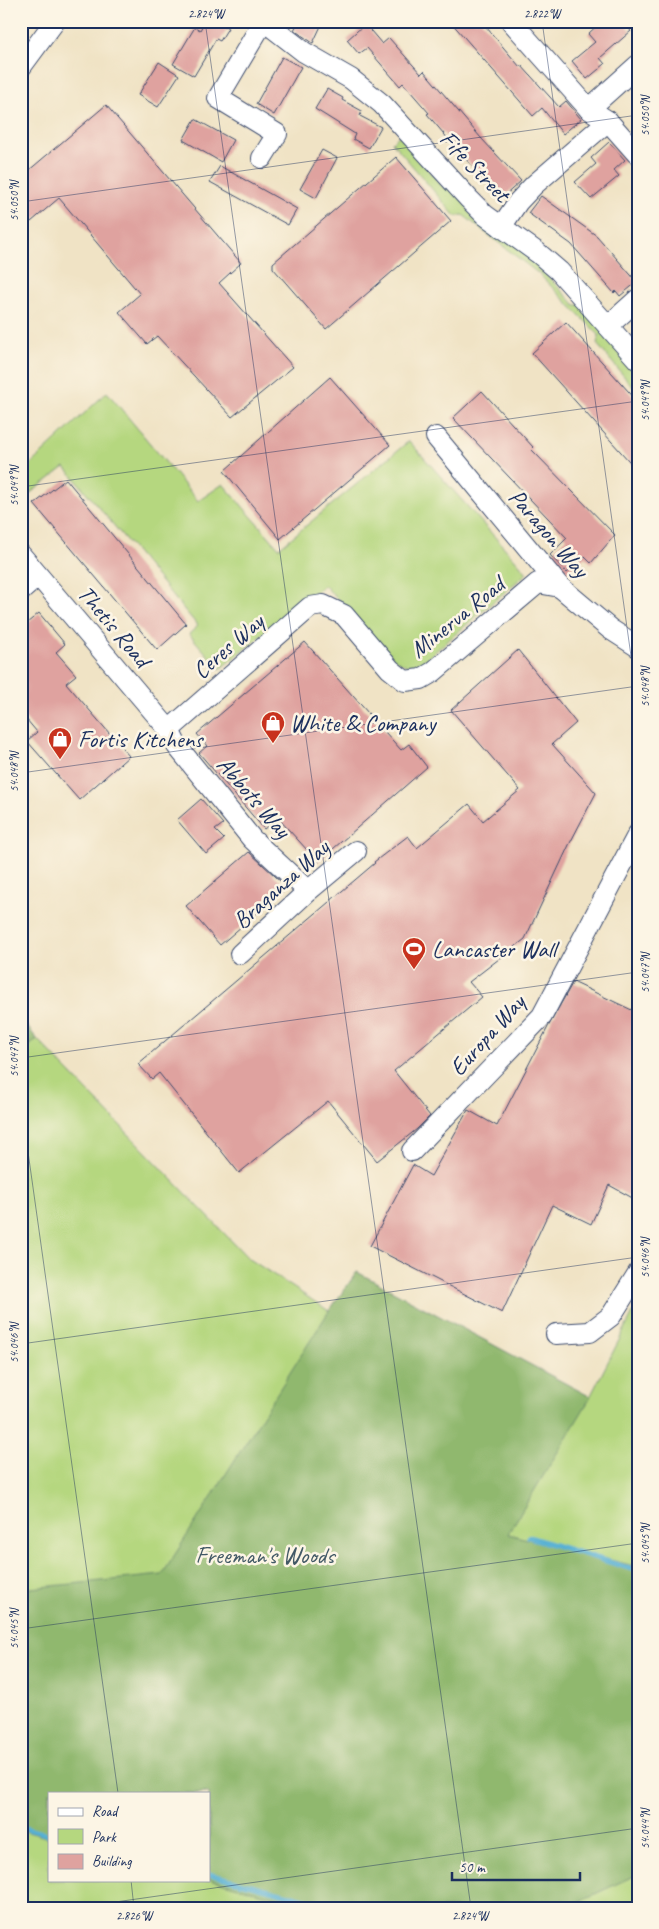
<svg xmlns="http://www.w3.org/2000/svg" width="659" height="1929" font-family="Caveat,sans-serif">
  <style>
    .green { fill: #b5d77f; stroke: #68836e; fill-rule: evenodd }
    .forest { fill: #90b86e; stroke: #567466 }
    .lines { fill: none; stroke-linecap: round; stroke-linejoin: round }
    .stream { stroke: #56b0d4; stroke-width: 5 }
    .building { fill: #dfa29f }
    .minor-casing { stroke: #3b4a6d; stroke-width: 22 }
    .minor { stroke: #fff; stroke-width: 20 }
    .ticks { fill: none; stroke: #1b2f5e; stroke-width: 1; stroke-opacity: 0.45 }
    .labels { text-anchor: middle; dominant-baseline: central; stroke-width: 5; stroke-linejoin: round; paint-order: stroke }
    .street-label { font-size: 24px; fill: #1b2f5e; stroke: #fcf5e5 }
    .poi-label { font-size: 24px; fill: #1b2f5e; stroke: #fcf5e5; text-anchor: start }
    .park-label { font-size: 24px; fill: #425966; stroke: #fcf5e5 }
    .neatline { fill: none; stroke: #1b2f5e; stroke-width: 2 }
    .ticks-label { font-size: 12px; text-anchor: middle; fill: #1b2f5e }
  </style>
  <rect width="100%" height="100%" fill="#fcf5e5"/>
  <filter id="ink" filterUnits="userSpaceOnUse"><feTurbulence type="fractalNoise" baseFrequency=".02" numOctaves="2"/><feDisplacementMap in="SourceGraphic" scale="10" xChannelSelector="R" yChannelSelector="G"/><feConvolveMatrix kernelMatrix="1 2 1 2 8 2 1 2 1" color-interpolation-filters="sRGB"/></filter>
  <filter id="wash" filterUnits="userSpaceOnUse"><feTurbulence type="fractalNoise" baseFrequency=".0096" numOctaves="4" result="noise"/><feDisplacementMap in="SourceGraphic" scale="20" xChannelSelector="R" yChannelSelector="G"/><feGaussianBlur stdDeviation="1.12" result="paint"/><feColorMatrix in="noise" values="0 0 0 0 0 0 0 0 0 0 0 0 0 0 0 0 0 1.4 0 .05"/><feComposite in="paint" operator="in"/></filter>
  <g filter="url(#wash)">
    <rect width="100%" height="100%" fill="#f0e3c5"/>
    <g class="green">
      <path d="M402,133L409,148L445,189L450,187L538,260L539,267L575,305H581L638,369V393L597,344L599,335L539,274L463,215L455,216L392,142Z"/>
      <path d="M107,392L198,501L223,484L279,548L409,441L527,573L423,662L408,666L395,660L324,585L220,669L189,634L198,626L65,467L29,494L21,486V473Z"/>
      <path d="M21,1019L37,1039L248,1258L329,1311L357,1272L590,1397L638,1303V1908H21ZM49,1793H209V1880H49Z"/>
    </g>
    <g class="forest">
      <path d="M21,1019L37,1039L21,1054Z"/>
      <path d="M357,1272L591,1397L508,1534L638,1567V1874L565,1908H314L209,1879V1793H49V1838L21,1830V1589L162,1575L329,1311Z"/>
    </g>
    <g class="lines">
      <g class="stream">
        <path d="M529,1537L638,1571"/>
        <path d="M21,1827L49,1835"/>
        <path d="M209,1874L339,1908"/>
      </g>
    </g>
    <g id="blocks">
      <g class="building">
        <path d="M205,21H216L228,28L220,41L216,39L194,76L173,64L195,27L200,30Z"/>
        <path d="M299,21H312L321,26L313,43L294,30Z"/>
        <path d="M450,21H481L520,67L521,65L559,107L566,101L581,119L563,134L542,108L533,116Z"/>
        <path d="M602,21H622L631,31L600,58L605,64L587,79L572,61L595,42L588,34Z"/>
        <path d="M365,24L382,44L389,38L421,74L424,71L481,138L521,181L502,198L461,154L427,114L429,113L403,83L400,86L367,48L359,54L347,40Z"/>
        <path d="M282,57L301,67L274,115L256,104Z"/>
        <path d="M159,62L179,75L158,107L138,95Z"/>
        <path d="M327,89L343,98L342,100L362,111L360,116L381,127L369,148L353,139L355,134L315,109Z"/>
        <path d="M106,105L241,263L219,283L293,367L232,417L157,336L147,344L119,312L140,294L59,198L31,222L21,210V177Z"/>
        <path d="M195,119L233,140L221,162L183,140Z"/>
        <path d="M609,142L625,160L614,170L619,176L591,199L575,182L596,164L591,158Z"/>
        <path d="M322,150L337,158L316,198L300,189Z"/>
        <path d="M396,157L451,221L326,329L273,268V263Z"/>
        <path d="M220,166L297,209L288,225L210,182Z"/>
        <path d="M541,196L597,236L637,282L620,296L616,291L614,293L571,244L528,213Z"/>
        <path d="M566,322L638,402V471L532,353Z"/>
        <path d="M330,377L390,445L280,539L224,471Z"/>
        <path d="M482,391L533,447L531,449L615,535L591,563L585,557L567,573L550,555L567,538L453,418Z"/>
        <path d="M66,479L186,624L157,650L34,504Z"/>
        <path d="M39,613L65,644L56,652L76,675L66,683L129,756L79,800L27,741L37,732L21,713V628Z"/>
        <path d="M305,642L401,750L409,744L427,767L318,862L278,818L264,829L199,753L207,746L197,734Z"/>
        <path d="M518,650L576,723L552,744L596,793L569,845L525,939L469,982L482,997L394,1071L430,1116L417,1129L377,1161L328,1101L239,1173L159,1073L152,1079L138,1064L375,863L374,862L408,836L417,848L469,804L483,821L520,790L451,710Z"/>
        <path d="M201,799L223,824L215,830L224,839L206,854L177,820Z"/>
        <path d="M249,852L287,887L220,945L186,906Z"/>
        <path d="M573,982L638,1013V1201L609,1185L591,1224L552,1205L502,1313L370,1246L413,1165L431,1176L468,1110L497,1126L548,1027Z"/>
      </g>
    </g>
  </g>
  <g filter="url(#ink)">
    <use href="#blocks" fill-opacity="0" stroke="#3b4a6d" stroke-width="1"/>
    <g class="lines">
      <g class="minor-casing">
        <g id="minor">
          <path d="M264,21L304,52L351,79L382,104L469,199L485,215L538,253L559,271L638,360"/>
          <path d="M511,21L589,109L608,121L638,155"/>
          <path d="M21,67L55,21"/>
          <path d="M589,109L638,65"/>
          <path d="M262,158L277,134L218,98L263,22"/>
          <path d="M501,227L518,202L534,185L608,121"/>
          <path d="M608,326L638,299"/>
          <path d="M436,437L560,587L610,629L638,647"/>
          <path d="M21,555L169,730L177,746L252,839L308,891"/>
          <path d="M21,591L38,576"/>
          <path d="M169,730L310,607L323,605L344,615L390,669L405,681L421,679L433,672L538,583L560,587"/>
          <path d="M240,954L308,891L356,851"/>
          <path d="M412,1151L542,1016L638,834"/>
          <path d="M556,1334L590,1332L611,1316L638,1273"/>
        </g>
      </g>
      <use href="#minor" class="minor"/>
    </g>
  </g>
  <path class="ticks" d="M205,21L471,1908M542,21L638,706M21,202L638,115M21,487L638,401M21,773L638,686M21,1058L638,972M21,1102L118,1793M21,1344L638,1257M21,1629L638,1543M131,1880L134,1908M73,1908L638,1828"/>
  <defs>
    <g id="shop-pin" transform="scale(1.25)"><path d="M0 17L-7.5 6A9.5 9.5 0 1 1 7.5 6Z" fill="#c8321e" stroke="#fcf5e5"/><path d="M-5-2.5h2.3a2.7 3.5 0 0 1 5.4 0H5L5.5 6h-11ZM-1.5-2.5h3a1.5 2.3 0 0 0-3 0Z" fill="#fff"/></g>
    <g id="stadium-pin" transform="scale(1.25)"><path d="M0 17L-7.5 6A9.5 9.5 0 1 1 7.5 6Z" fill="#c8321e" stroke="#fcf5e5"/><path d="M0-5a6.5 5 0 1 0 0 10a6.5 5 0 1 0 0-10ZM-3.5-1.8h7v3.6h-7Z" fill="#fff"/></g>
  </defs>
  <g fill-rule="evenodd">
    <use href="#shop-pin" x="273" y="723"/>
    <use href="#shop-pin" x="60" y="739"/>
    <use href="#stadium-pin" x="414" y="949"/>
  </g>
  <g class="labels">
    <g class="street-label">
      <text transform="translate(475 166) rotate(46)">Fife Street</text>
      <text transform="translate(549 533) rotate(49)">Paragon Way</text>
      <text transform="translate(457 617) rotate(-39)">Minerva Road</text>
      <text transform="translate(114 626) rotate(50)">Thetis Road</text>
      <text transform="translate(228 646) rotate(-41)">Ceres Way</text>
      <text transform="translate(254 797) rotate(49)">Abbots Way</text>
      <text transform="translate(281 884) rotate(-42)">Braganza Way</text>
      <text transform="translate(487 1035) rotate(-48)">Europa Way</text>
    </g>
    <g class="poi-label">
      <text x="290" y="723">White &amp; Company</text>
      <text x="78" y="739">Fortis Kitchens</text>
      <text x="432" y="949">Lancaster Wall</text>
    </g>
    <g class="park-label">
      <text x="265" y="1555">Freeman's Woods</text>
    </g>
  </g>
  <rect width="659" height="1929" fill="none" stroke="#fcf5e5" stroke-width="55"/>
  <rect x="48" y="1792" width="162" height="90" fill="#fcf5e5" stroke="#a2a6af"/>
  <rect x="58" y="1808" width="25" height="8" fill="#ffffff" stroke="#a2a6af"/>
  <text x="92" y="1816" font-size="15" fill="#1b2f5e">Road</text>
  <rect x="58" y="1829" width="25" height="15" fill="#b5d77f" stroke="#a2a6af"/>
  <text x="92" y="1842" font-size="15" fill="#1b2f5e">Park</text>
  <rect x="58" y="1854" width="25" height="15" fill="#dfa29f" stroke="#a2a6af"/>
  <text x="92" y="1866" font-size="15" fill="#1b2f5e">Building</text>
  <path d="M452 1872v8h128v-8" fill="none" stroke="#1b2f5e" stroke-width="2.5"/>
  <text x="459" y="1872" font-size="15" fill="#1b2f5e" stroke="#fcf5e5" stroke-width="4" paint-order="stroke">50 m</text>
  <rect x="28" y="28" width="604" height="1874" class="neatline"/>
  <g class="ticks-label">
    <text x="206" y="18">2.824°W</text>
    <text x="542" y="18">2.822°W</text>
    <text transform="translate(645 116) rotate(-90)" y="4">54.050°N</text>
    <text transform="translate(14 201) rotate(-90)" y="4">54.050°N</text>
    <text transform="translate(645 401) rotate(-90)" y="4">54.049°N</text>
    <text transform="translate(14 486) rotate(-90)" y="4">54.049°N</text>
    <text transform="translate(645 687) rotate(-90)" y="4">54.048°N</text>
    <text transform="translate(14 772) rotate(-90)" y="4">54.048°N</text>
    <text transform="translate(645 973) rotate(-90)" y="4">54.047°N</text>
    <text transform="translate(14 1057) rotate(-90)" y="4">54.047°N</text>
    <text transform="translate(645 1258) rotate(-90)" y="4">54.046°N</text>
    <text transform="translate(14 1343) rotate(-90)" y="4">54.046°N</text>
    <text transform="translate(645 1544) rotate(-90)" y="4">54.045°N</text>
    <text transform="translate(14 1629) rotate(-90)" y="4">54.045°N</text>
    <text transform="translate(645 1829) rotate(-90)" y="4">54.044°N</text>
    <text x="134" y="1920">2.826°W</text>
    <text x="470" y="1920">2.824°W</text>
  </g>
</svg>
